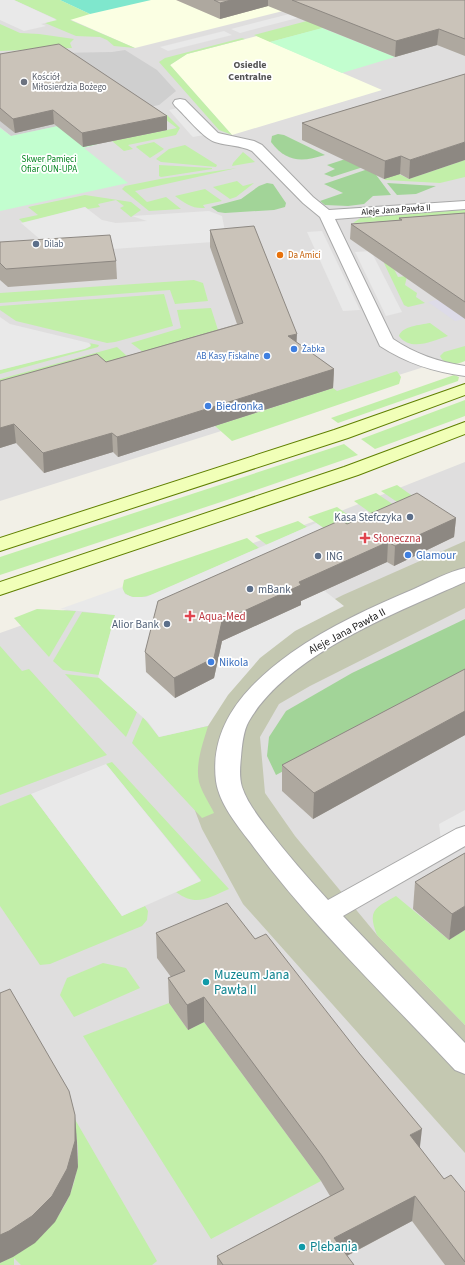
<svg xmlns="http://www.w3.org/2000/svg" width="465" height="1265" font-family="'Source Sans 3',sans-serif">
  <style>
    .residential { fill: #dfdede }
    .education { fill: #fbffe3 }
    .religious { fill: #cfcfcf }
    .construction { fill: #c4c8b1 }
    .grass { fill: #c2efa9 }
    .forest { fill: #a2d498 }
    .park { fill: #c2fecf }
    .pitch { fill: #7fe7cd }
    .parking { fill: #e9e9e9 }
    .plaza { fill: #dddbe8 }
    .lines { fill: none; stroke-linecap: round; stroke-linejoin: round }
    .minor-casing { stroke: #a8a8a8; stroke-width: 2 }
    .secondary-casing { stroke: #608000; stroke-width: 2 }
    .minor { fill: #fff; fill-rule: evenodd }
    .secondary { fill: #f1ffb8; fill-rule: evenodd }
    .wall { fill: #aea89f }
    .shaded-wall { fill: #8d8882 }
    .building { fill: #cac3b9; stroke: #8d8882 }
    .worship-dot { fill: #6b7280; stroke: #fff; stroke-width: 1.5 }
    .service-dot { fill: #5c6f8a; stroke: #fff; stroke-width: 1.5 }
    .food-dot { fill: #e8710a; stroke: #fff; stroke-width: 1.5 }
    .shop-dot { fill: #3f7fe0; stroke: #fff; stroke-width: 1.5 }
    .health-dot { fill: #e0444e; stroke: #fff; stroke-width: 1.5 }
    .culture-dot { fill: #0f9aa8; stroke: #fff; stroke-width: 1.5 }
    .labels { text-anchor: middle; dominant-baseline: central; stroke-width: 3.5; stroke-linejoin: round; paint-order: stroke }
    .far-worship-label { font-size: 9px; fill: #5b616d; stroke: #fff; text-anchor: start }
    .far-park-label { font-size: 9px; fill: #038520; stroke: #fff }
    .far-street-label { font-size: 9px; fill: #212121; stroke: #fff }
    .far-service-label { font-size: 9px; fill: #4e5e75; stroke: #fff; text-anchor: start }
    .far-food-label { font-size: 9px; fill: #c56008; stroke: #fff; text-anchor: start }
    .far-shop-label { font-size: 9px; fill: #366cbe; stroke: #fff; text-anchor: start }
    .far-neighbourhood-label { font-size: 10px; font-weight: bold; fill: #545454; stroke: #fff }
    .shop-label { font-size: 11px; fill: #366cbe; stroke: #fff; text-anchor: start }
    .service-label { font-size: 11px; fill: #4e5e75; stroke: #fff; text-anchor: end }
    .health-label { font-size: 11px; fill: #be3a42; stroke: #fff; text-anchor: start }
    .street-label { font-size: 11px; fill: #212121; stroke: #fff }
    .near-culture-label { font-size: 13px; fill: #0d838f; stroke: #fff; text-anchor: start }
  </style>
  <rect width="100%" height="100%" fill="#f2f0e7"/>
  <g class="residential">
    <path d="M0,0H465V354L0,501Z"/>
    <path d="M465,462V1265H0V633L318,520Z"/>
  </g>
  <g class="education">
    <path d="M26,0H327L135,48Z"/>
    <path d="M257,36L382,90L232,135L170,65L187,54Z"/>
  </g>
  <path class="religious" d="M125,50L157,70L176,91L159,105L11,136L0,127V54L112,52Z"/>
  <path class="construction" d="M465,541V608L310,686L279,704L260,737L265,793L295,836L377,935L465,1025V1153L243,904L202,829L183,779L193,727L287,623L343,595Z"/>
  <g class="grass">
    <path d="M14,0H60L90,14L70,20L135,48L114,46L107,40L100,37L76,36L45,23L56,19Z"/>
    <path d="M386,0L392,10L270,42L254,35Z"/>
    <path d="M0,24L20,33L39,34L74,39L70,43L72,48L0,51Z"/>
    <path d="M242,38L245,39L187,54L170,65L232,135L219,130L159,62L165,58Z"/>
    <path d="M158,114L167,115L180,128L176,135L128,145L133,149L124,151L112,141L177,128Z"/>
    <path d="M154,142L164,149L150,158L136,147L137,146Z"/>
    <path d="M185,145L217,165L216,167L161,162L156,159L169,149Z"/>
    <path d="M243,152L255,162L232,166L233,163Z"/>
    <path d="M465,160V177L440,183L385,180L377,170L389,169L409,179Z"/>
    <path d="M159,165L212,168V169L161,177L159,176Z"/>
    <path d="M237,168L135,191L147,202L166,197L181,209L149,211L122,189L125,186L160,179Z"/>
    <path d="M237,181L243,186L254,183L236,197L230,199L213,187Z"/>
    <path d="M205,189L222,201L203,205L205,208C192,209 185,203 175,196Z"/>
    <path d="M85,195L131,202L141,210L131,217L120,208L124,206L116,200L98,204L100,207L88,209L85,207L23,223L19,219L38,215L28,207Z"/>
    <path d="M465,210V216L353,223L362,217L366,216Z"/>
    <path d="M384,263H391L398,277L407,276L405,285L417,293L416,297L425,303L408,307L404,305Z"/>
    <path d="M194,280L203,283L208,301L175,304L170,290L0,303V293Z"/>
    <path d="M164,294L173,326L115,342L107,343L16,321L0,310V306Z"/>
    <path d="M211,308L218,330L231,333L196,335L197,337L143,352L131,343L181,328L177,310Z"/>
    <path d="M430,323L448,336C432,341 411,352 399,336C402,326 420,325 430,323Z"/>
    <path d="M89,343L99,345L98,347L0,374V370L89,347L91,344Z"/>
    <path d="M465,346V361C456,365 445,367 440,356L444,352Z"/>
    <path d="M117,347L128,357L0,392V379Z"/>
    <path d="M397,371L401,377L399,384L232,441L215,426L333,388L337,391Z"/>
    <path d="M454,375L459,377L458,381L338,423L331,418Z"/>
    <path d="M465,400V416L375,449L361,439Z"/>
    <path d="M344,444L358,455L227,500L0,575V557Z"/>
    <path d="M397,485L421,502L400,504L381,491Z"/>
    <path d="M376,493L397,507L375,516L354,501Z"/>
    <path d="M337,507L361,524L332,534L308,517Z"/>
    <path d="M298,521L307,527L267,545L255,536Z"/>
    <path d="M247,538L259,548L154,594C142,598 130,600 122,590L124,580Z"/>
    <path d="M37,609L76,611L49,657L14,618Z"/>
    <path d="M82,612L115,615L99,675L63,670L53,661Z"/>
    <path d="M0,646L22,671L29,669L107,755L0,795Z"/>
    <path d="M65,674L100,678L137,712L126,737Z"/>
    <path d="M143,717L159,737L208,726C203,743 195,764 199,782C202,793 210,804 214,813L202,818L132,743Z"/>
    <path d="M112,762L229,889C208,898 196,907 176,892L201,880L106,764Z"/>
    <path d="M31,794L122,916L145,906L148,911L147,920L142,926L50,964L40,965L0,906V806Z"/>
    <path d="M396,896L449,940L465,930V1025L377,935C367,910 375,908 396,896Z"/>
    <path d="M103,963L126,968L140,988L74,1017L60,995L67,978Z"/>
    <path d="M169,1003L188,1030L204,1022L321,1181L211,1239L83,1036Z"/>
    <path d="M73,1116L157,1261L152,1265H21L14,1258V1265H0V1263C39,1246 71,1212 77,1168C80,1151 76,1133 73,1116Z"/>
  </g>
  <g class="forest">
    <path d="M278,134L284,135L325,155C302,162 287,163 271,142L272,136Z"/>
    <path d="M423,134L441,142L332,177L324,174L335,169L327,165Z"/>
    <path d="M371,168L391,195L373,196L364,204L348,206L325,205L320,201L343,193L324,184Z"/>
    <path d="M267,183L273,184L286,203L285,207L274,210L225,213L218,212L211,207L241,199L259,186Z"/>
    <path d="M387,183L436,186L416,194L397,195Z"/>
    <path d="M465,619V675L276,775L267,756L269,737L286,711L352,673Z"/>
  </g>
  <g class="park">
    <path d="M322,28L395,57L342,73L270,42Z"/>
    <path d="M72,123L98,144L84,148L128,183L0,211V128L11,136Z"/>
  </g>
  <path class="pitch" d="M60,0H151L90,14Z"/>
  <g class="parking">
    <path d="M0,0H14L57,20L41,24L46,26L24,31L0,20Z"/>
    <path d="M344,0L359,2L240,33L231,29Z"/>
    <path d="M224,31L232,35L168,51L160,47Z"/>
    <path d="M178,108L204,135L193,137L190,134L169,110Z"/>
    <path d="M85,207L102,220L116,223L147,221L132,216L209,211L222,216L227,241L56,253L21,223Z"/>
    <path d="M322,231L360,310L343,311L307,232Z"/>
    <path d="M371,251L402,312L386,316L355,252Z"/>
    <path d="M0,317L10,324L89,343L91,346L85,349L0,370Z"/>
    <path d="M316,523L340,539L295,568L344,606L295,631L260,658L228,695L208,726L159,737L148,722L98,677L115,615L60,609L122,587L125,594L132,597H146Z"/>
    <path d="M106,764L201,881L122,916L31,794Z"/>
    <path d="M465,810V834L442,848L439,824Z"/>
  </g>
  <path class="plaza" d="M465,292V319L455,321L428,302Z"/>
  <g class="lines">
    <g class="minor-casing">
      <g id="minor">
        <path d="M180,99L185,100L218,133L254,141L262,145L313,197L329,210L465,201V209L335,219L393,339C415,354 439,362 465,366V376C434,372 406,363 380,346L320,217L303,203L252,151C240,145 227,146 215,142C202,137 186,116 175,106L173,103L175,100Z"/>
        <path d="M465,568V582C396,613 288,654 249,721C243,731 242,746 241,757C240,767 239,777 242,787C247,802 258,816 267,828C286,853 307,877 328,900L456,829L465,826V846L343,916L465,1043V1074L455,1070C386,996 309,923 250,842C237,825 219,803 216,781C209,724 248,684 291,653C329,626 372,607 414,589C431,581 448,572 465,568Z"/>
      </g>
    </g>
    <g class="secondary-casing">
      <g id="secondary">
        <path d="M465,384V395L348,438L0,551V538L334,430Z"/>
        <path d="M465,422V434L358,475L0,595V582L344,467Z"/>
      </g>
    </g>
    <use href="#minor" class="minor"/>
    <use href="#secondary" class="secondary"/>
  </g>
  <g class="wall">
    <path d="M176,0H465V56L437,45L395,57L268,6L220,19Z"/>
    <path d="M0,54L167,130L83,147L54,124L15,133L0,121Z"/>
    <path d="M465,74L409,179L400,174L384,179L302,140V123Z"/>
    <path d="M465,213V319L350,239L351,224L399,220V218Z"/>
    <path d="M210,230L297,343L334,369L333,388L118,457L113,452L44,473L16,443L0,448V381L106,362L237,324L210,247Z"/>
    <path d="M0,242L116,261L117,279L8,287L0,280Z"/>
    <path d="M456,518L454,537L394,566L387,562L301,601V605L222,641L214,678L175,698L146,672L145,652L347,524Z"/>
    <path d="M465,669V735L313,819L282,791V765Z"/>
    <path d="M465,853L449,940L413,909L415,882Z"/>
    <path d="M156,933L419,1148L444,1179L465,1192V1265H445L412,1221L347,1256L354,1265H217V1256L330,1196L321,1181L204,1022L188,1030L169,1003L168,978L171,977L157,958Z"/>
  </g>
  <g class="shaded-wall">
    <path d="M231,0H268V6L220,19V3Z"/>
    <path d="M439,29L437,45L395,57L396,41Z"/>
    <path d="M53,110L54,124L15,133L13,119Z"/>
    <path d="M167,116V130L83,147L82,133Z"/>
    <path d="M465,142V160L409,179L410,160Z"/>
    <path d="M401,156L400,174L384,179L385,161Z"/>
    <path d="M297,334L296,353L288,336Z"/>
    <path d="M334,369L333,388L118,457L117,437Z"/>
    <path d="M14,424L16,443L0,448V428Z"/>
    <path d="M112,433L113,452L44,473L43,453Z"/>
    <path d="M456,518L454,537L394,566L395,546Z"/>
    <path d="M388,542L387,562L301,601V605L222,641L214,678L175,698L174,678L222,621L299,582Z"/>
    <path d="M465,711V735L313,819L314,793Z"/>
    <path d="M465,906V930L449,940L452,914Z"/>
    <path d="M204,997V1022L188,1030L187,1005Z"/>
    <path d="M75,1115L77,1142L78,1167L70,1195L55,1222L35,1243L13,1257L0,1263V1235Z"/>
    <path d="M422,1129L419,1155L410,1135Z"/>
    <path d="M415,1196L412,1221L333,1263L334,1238Z"/>
  </g>
  <g class="building">
    <path d="M214,0H231L220,3Z"/>
    <path d="M292,0H465V39L439,29L396,41Z"/>
    <path d="M59,44L167,116L82,133L53,110L13,119L0,108V54Z"/>
    <path d="M465,74V142L410,160L401,156L385,161L302,123Z"/>
    <path d="M465,213V302L351,224L402,220L399,218Z"/>
    <path d="M254,226L297,334L288,336L334,369L117,437L112,433L43,453L14,424L0,428V381L97,354L106,362L243,323L210,230Z"/>
    <path d="M110,235L116,261L6,269L0,263V242Z"/>
    <path d="M417,493L456,518L395,546L388,542L299,582L301,585L222,621L214,658L174,678L145,652L158,601L341,520L347,524Z"/>
    <path d="M465,669V711L314,793L282,765Z"/>
    <path d="M465,853V906L452,914L415,882Z"/>
    <path d="M227,903L255,939L266,934L359,1053L422,1129L410,1135L444,1179L451,1175L465,1192V1262L415,1196L334,1238L354,1265H223L217,1256L344,1189L322,1156L204,997L187,1005L168,978L185,971L156,933Z"/>
    <path d="M10,989L69,1091L75,1115V1141L67,1169L52,1196L32,1216L9,1231L0,1235V993Z"/>
  </g>
  <circle class="worship-dot" cx="24" cy="82" r="4"/>
  <g class="service-dot">
    <circle cx="36" cy="244" r="4"/>
    <circle cx="410" cy="517" r="4"/>
    <circle cx="318" cy="556" r="4"/>
    <circle cx="250" cy="589" r="4"/>
    <circle cx="167" cy="624" r="4"/>
  </g>
  <circle class="food-dot" cx="280" cy="255" r="4"/>
  <g class="shop-dot">
    <circle cx="294" cy="349" r="4"/>
    <circle cx="267" cy="356" r="4"/>
    <circle cx="208" cy="406" r="4"/>
    <circle cx="408" cy="555" r="4"/>
    <circle cx="211" cy="662" r="4"/>
  </g>
  <g class="health-dot">
    <path d="M363 532h4v4h4v4h-4v4h-4v-4h-4v-4h4z"/>
    <path d="M188 610h4v4h4v4h-4v4h-4v-4h-4v-4h4z"/>
  </g>
  <g class="culture-dot">
    <circle cx="206" cy="982" r="4"/>
    <circle cx="302" cy="1247" r="4"/>
  </g>
  <g class="labels">
    <g class="far-worship-label">
      <text x="32" y="77">Kościół<tspan x="32" dy="10">Miłosierdzia Bożego</tspan></text>
    </g>
    <g class="far-park-label">
      <text x="49" y="159">Skwer Pamięci<tspan x="49" dy="10">Ofiar OUN-UPA</tspan></text>
    </g>
    <g class="far-street-label">
      <text transform="translate(396 210) rotate(-4)">Aleje Jana Pawła II</text>
    </g>
    <g class="far-service-label">
      <text x="44" y="244">Dilab</text>
    </g>
    <g class="far-food-label">
      <text x="288" y="255">Da Amici</text>
    </g>
    <g class="far-shop-label">
      <text x="302" y="349">Żabka</text>
      <text x="259" y="356" text-anchor="end">AB Kasy Fiskalne</text>
    </g>
    <g class="far-neighbourhood-label">
      <text x="250" y="65">Osiedle<tspan x="250" dy="12">Centralne</tspan></text>
    </g>
    <g class="shop-label">
      <text x="216" y="406">Biedronka</text>
      <text x="416" y="555">Glamour</text>
      <text x="219" y="662">Nikola</text>
    </g>
    <g class="service-label">
      <text x="402" y="517">Kasa Stefczyka</text>
      <text x="326" y="556" text-anchor="start">ING</text>
      <text x="258" y="589" text-anchor="start">mBank</text>
      <text x="159" y="624">Alior Bank</text>
    </g>
    <g class="health-label">
      <text x="373" y="538">Słoneczna</text>
      <text x="199" y="616">Aqua-Med</text>
    </g>
    <g class="street-label">
      <text transform="translate(347 631) rotate(-28)">Aleje Jana Pawła II</text>
    </g>
    <g class="near-culture-label">
      <text x="214" y="975">Muzeum Jana<tspan x="214" dy="15">Pawła II</tspan></text>
      <text x="310" y="1247">Plebania</text>
    </g>
  </g>
</svg>
